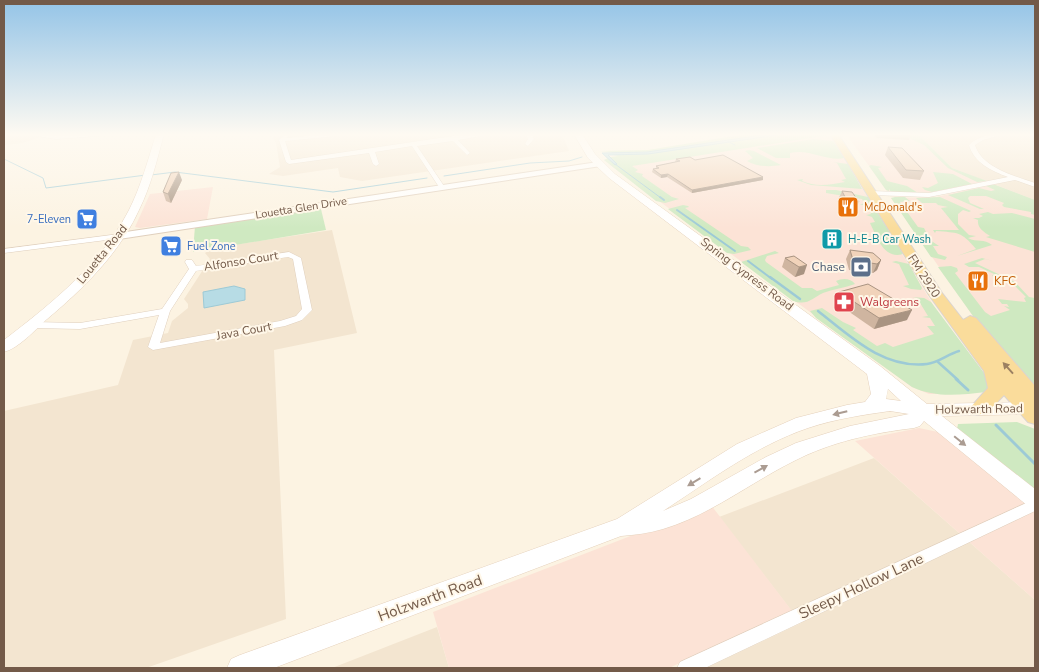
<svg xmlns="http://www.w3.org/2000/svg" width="1039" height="672" font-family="'Nunito Sans',sans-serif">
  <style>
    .residential { fill: #f3e5d0 }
    .commercial { fill: #fce3d6 }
    .green { fill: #cfe9c1 }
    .water { fill: #b7dce5; stroke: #9dcad6 }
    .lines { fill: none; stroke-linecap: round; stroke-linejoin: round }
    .stream-far3 { stroke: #9dcad6; stroke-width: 1 }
    .stream-far2 { stroke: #9dcad6; stroke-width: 2 }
    .stream-far1 { stroke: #9dcad6; stroke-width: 2.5 }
    .stream { stroke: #9dcad6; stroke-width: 3 }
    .minor-casing { stroke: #e0d0be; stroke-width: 1 }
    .tertiary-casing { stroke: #e0d0be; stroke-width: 2 }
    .secondary-casing { stroke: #e5d1bc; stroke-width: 1 }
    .primary-casing { stroke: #dbd4d0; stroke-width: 2 }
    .minor { fill: #fff; fill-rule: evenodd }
    .tertiary { fill: #fff; fill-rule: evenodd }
    .secondary { fill: #fff; fill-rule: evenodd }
    .primary { fill: #fadc9b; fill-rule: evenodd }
    .wall { fill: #cfb5a0 }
    .shaded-wall { fill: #a99482 }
    .building { fill: #f1d3ba; stroke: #a99482 }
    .oneway { fill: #9c8162 }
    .oneway2 { fill: #ab9c92 }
    .labels { text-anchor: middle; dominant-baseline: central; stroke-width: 4; stroke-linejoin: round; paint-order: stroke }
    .far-food-label { font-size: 11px; fill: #c56008; stroke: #fff7e8; text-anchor: start }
    .far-street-label { font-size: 11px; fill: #735a49; stroke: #fff7e8 }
    .far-shop-label { font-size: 11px; fill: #366cbe; stroke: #fff7e8; text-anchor: end }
    .far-culture-label { font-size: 11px; fill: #0d838f; stroke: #fff7e8; text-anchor: start }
    .street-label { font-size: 12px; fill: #735a49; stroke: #fff7e8 }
    .service-label { font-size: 12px; fill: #4e5e75; stroke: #fff7e8; text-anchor: end }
    .food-label { font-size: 12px; fill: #c56008; stroke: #fff7e8; text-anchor: start }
    .health-label { font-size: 12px; fill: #be3a42; stroke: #fff7e8; text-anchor: start }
    .near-street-label { font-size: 15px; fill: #735a49; stroke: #fff7e8 }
  </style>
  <rect width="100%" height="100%" fill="#fcf3e2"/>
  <g class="residential">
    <path d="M4,134H23L40,137L23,143L4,145Z"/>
    <path d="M274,134H562L569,151L362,181L340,177L338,168L283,176L269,174L280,167L276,143L273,138Z"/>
    <path d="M918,134H1035V200L952,168Z"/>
    <path d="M332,230L357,333L274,350L286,619L146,668H4V411L118,385L133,340L168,333L172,321L188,308V304L184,299L210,259L205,253L213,248Z"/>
    <path d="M874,458L1035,600V668H706L801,623L719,517Z"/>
    <path d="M437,627L449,668H332Z"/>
  </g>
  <g class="commercial">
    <path d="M829,134L935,308L987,377L969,394H929L912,387L610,165Z"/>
    <path d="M846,134H918L952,168L987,181L932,192L916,193L887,191Z"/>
    <path d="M993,184L1035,200V387L973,316L891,198L936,197Z"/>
    <path d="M213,187L207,219L140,228L135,227L150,194Z"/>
    <path d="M919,428L938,432L1035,504V600L855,441Z"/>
    <path d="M711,505L792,611L669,668H449L433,612Z"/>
  </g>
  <g class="green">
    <path d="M745,134L830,135L632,166L638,170L635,172L643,174L642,176L672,197L679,199L665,203L656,201L604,160L610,157L618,156L613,155L611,152L599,151L648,150Z"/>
    <path d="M907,134H918L952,168L987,181L977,182L948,168L924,145L911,139Z"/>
    <path d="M813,139L833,141L844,158C829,162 808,148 790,153V158H776L757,148Z"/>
    <path d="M749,150L754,151L781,165C770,167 757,167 747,161L753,158L745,151Z"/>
    <path d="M833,162L848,164L862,189L811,185L797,180L803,179L802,181C815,187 830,185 845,182L841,180L846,179L837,163Z"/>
    <path d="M871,165L882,167L878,168L887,181L907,186L918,193L891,192L889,189V191L886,190L869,166Z"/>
    <path d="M933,172L953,174L972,184L932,192L925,190L922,187L928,188L938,183Z"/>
    <path d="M993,184L1035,200V215L1031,214V212L1004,207L1002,205L1004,203L986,196H970L968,198L970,203L984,209H980L948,195L979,188L991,191L995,190L986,186Z"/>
    <path d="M826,190H836L868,197L903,254C884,260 877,237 870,223L875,222L872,217L866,215L871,214L865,205H860L864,203L862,199L826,193Z"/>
    <path d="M895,197H905L910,201L900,202L918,227L924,228L930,240L939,246H933L938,254L947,257L945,260L931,257L891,198Z"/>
    <path d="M940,197L971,211L969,212L963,210L958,214V224L969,235L976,236L968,238C977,243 984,238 992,245L957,256L976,249C961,231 958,233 936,231L935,233L933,230H959L941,208L948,207L938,205L936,203H922L916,198Z"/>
    <path d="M683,205L688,206L689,207L685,208L741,246L748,247L751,250L734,254L727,253L668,209Z"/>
    <path d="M321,209L326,230L193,252L195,226Z"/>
    <path d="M988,212L993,214L1012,213L1035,219V252L986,237L990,236C984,232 977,228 978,220L973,218H979L983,216L979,214Z"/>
    <path d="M775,251L779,253L767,256L765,260L766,262L802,288H812L817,291L839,285L836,281C842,278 851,278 855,284C845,288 833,289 823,293C812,298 808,306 793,301L741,262Z"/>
    <path d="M982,258L993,261L985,259L975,263L1015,282L1029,297L1035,298V387L973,316L938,267L951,266L957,268L958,271L955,273L985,312L991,316L1010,310L1004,306L1009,307L1007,304H1002L998,299L1026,302L1024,298L1026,297L1010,281L992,276L994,274L979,267H969L964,264Z"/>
    <path d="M896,261L909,264L922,288L921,290L911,289L903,286L909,285L899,264L892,262Z"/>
    <path d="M912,297L924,298L931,302L987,377L991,385L986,392C960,395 935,398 912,387L816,318L810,311L822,308L843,322L856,328L853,330L877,346L885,343L893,347L934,334L927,326H935L930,318L922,317L928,316L917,298Z"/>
    <path d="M1017,422L1035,429V493L971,446L957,429L958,424Z"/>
  </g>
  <g class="water">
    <path d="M784,134L648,154L608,155L617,164L615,165L602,153L647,152L762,135Z"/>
    <path d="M234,286L245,289V300L204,308L203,292Z"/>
  </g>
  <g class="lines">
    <g class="stream-far3">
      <path d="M727,141L735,145"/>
      <path d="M4,159L43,178L46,188L146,175"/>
      <path d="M615,164L661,198"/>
      <path d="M151,175L175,172L333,192L427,178"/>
      <path d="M444,176L530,163L569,161L582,157"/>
    </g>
    <g class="stream-far2">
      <path d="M660,197L664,200"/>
      <path d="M677,210L735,251"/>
      <path d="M748,261L772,279"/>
    </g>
    <g class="stream-far1">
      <path d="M770,277L800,299"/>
      <path d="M818,311C850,336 883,369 927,364C938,363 948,354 959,351"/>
      <path d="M938,362L958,380"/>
    </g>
    <g class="stream">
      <path d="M956,379L968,390"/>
      <path d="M996,425L1035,464"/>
    </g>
    <g class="minor-casing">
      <g id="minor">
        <path d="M24,134L56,135L102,134L99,136L56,139Z"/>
        <path d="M285,134H291L287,138L324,134H340L337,136L285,141L291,160L453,136L492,134L458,140L470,153L467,155L453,141L417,146L444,186L441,188L439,187L412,146L375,152L379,164L376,166L373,164L369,153L289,164L286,162L279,140Z"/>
        <path d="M526,134H532L534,139L528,146L525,144L528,139Z"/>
        <path d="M993,134H1004L983,140L975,145C982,168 1015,176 1035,183V187L1015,180L929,197L871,195L868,193L871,191L929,193L1008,177C992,171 974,163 969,145C976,138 984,136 993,134Z"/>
        <path d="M119,234H122V238L4,253V249Z"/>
        <path d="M289,252L301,258L312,310L302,320L285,326L153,350L148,347L159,315L80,329L32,328L27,325L32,322L80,323L162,309L189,269L185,262L186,260H192L196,266ZM288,257L293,259L302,309L296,316L280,321L160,343L170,311L196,271Z"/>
        <path d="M1035,499V511L705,668H677L680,662Z"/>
      </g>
    </g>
    <g class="tertiary-casing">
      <path id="tertiary" d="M598,162H601V166L119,239L114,236L119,233Z"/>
    </g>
    <g class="secondary-casing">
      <g id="secondary">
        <path d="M156,134H164C157,160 151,186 139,210C119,254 83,289 46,320C35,330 19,348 4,352V340C51,304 101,264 129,210C141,186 148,160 156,134Z"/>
        <path d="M574,134H582L595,154L615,174L880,366L927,404L1035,402V414L942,416L1035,489V509L1028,506L924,421L920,426L914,428C872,433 831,442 794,461C750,483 710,515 663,529C649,533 635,535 621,536L274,668H227L231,659L240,655L617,519L737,444L796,418L847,405L865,402L871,394L867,374L609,178L588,158ZM888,389L901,401L886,399ZM890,411L909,414L850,426L796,443L766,457L691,499L663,511C709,481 755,446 808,428C835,419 862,415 890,411Z"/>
      </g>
    </g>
    <g class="primary-casing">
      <path id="primary" d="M830,134H838L942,293L963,320L970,316L976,318L1035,386V424L1028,422L1004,395C995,404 986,418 971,414L969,409L988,388L984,371L929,295Z"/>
    </g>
    <use href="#minor" class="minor"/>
    <use href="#tertiary" class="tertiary"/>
    <use href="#secondary" class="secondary"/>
    <use href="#primary" class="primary"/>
  </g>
  <g class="wall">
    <path d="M873,134H911L909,140L877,138Z"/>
    <path d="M888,147L924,171L920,180L903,178L885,155Z"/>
    <path d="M676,159L695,160L763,180L692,193L667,177L661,178L652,172L653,169H656V166L676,162H675Z"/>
    <path d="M182,180L171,203L166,201L163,192Z"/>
    <path d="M842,191L859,202L856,211L844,210L838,200Z"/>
    <path d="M850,250L881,260L877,270L873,273L849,270L846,259Z"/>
    <path d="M794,256L804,274L795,277L782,267L785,258Z"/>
    <path d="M839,292L907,320L874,329L835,302Z"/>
  </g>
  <g class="shaded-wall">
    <path d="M179,172L182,180L171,203L168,194Z"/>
    <path d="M668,174L667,177L661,178V175Z"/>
    <path d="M763,177V180L692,193V190Z"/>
    <path d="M881,260L877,270L873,273L877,264Z"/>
    <path d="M807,265L804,274L795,277L799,267Z"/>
    <path d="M912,310L907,320L874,329L879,318Z"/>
  </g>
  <g class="building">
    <path d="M888,147L902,148L924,171L906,170Z"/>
    <path d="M723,155L763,177L692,190L668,174L661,175L653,169L659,168L656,166L680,161L676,159L690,157L695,160Z"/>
    <path d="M179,172L168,194L163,192L171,173Z"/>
    <path d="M842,191L852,192L859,202L847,201Z"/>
    <path d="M850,250L873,253L881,260L877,264L853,260Z"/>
    <path d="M794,256L807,265L799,267L785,258Z"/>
    <path d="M868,284L912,310L879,318L839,292Z"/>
  </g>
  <defs><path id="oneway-solid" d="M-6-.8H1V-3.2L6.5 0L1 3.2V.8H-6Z" transform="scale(1.25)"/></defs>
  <use class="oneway" href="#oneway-solid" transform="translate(1008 368) rotate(-132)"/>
  <g class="oneway2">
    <use href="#oneway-solid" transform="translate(840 413) rotate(166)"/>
    <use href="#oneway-solid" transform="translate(960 441) rotate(39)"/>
    <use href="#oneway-solid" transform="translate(761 469) rotate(-29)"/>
    <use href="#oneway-solid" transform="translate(694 482) rotate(149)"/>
  </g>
  <linearGradient id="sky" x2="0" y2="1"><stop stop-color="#94c4e7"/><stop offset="0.59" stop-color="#fefaf2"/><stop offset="1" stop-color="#fefaf2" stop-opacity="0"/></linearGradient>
  <rect width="1039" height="228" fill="url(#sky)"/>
  <defs>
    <g id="restaurant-square" transform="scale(1.125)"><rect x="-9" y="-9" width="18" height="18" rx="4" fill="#e8710a" stroke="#fff7e8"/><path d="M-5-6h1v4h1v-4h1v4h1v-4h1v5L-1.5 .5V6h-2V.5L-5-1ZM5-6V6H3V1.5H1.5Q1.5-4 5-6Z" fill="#fff"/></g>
    <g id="supermarket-square" transform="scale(1.125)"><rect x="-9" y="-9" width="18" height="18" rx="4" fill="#3f7fe0" stroke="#fff7e8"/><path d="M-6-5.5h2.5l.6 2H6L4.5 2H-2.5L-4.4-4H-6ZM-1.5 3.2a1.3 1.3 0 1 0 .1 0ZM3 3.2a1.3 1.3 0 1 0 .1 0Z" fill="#fff"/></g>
    <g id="building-square" transform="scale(1.125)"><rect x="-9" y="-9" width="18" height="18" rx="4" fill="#0f9aa8" stroke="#fff7e8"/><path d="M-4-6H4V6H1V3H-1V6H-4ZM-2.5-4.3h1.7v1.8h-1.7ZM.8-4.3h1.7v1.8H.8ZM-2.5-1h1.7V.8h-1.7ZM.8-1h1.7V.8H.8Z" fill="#fff"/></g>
    <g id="bank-square" transform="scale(1.125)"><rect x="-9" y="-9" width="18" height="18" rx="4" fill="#5c6f8a" stroke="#fff7e8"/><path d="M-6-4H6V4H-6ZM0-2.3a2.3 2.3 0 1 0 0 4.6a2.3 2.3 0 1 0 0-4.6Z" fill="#fff"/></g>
    <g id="pharmacy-square" transform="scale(1.125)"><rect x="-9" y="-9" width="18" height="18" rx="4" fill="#e0444e" stroke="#fff7e8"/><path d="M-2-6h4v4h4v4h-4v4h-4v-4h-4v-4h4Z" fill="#fff"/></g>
  </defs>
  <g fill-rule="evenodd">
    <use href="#restaurant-square" x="848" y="207"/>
    <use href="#supermarket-square" x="87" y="219"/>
    <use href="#building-square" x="832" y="239"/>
    <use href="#supermarket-square" x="171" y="246"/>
    <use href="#bank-square" x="861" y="267"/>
    <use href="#restaurant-square" x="978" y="281"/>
    <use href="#pharmacy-square" x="844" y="302"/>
  </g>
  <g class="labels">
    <g class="far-food-label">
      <text x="864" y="207">McDonald's</text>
    </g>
    <g class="far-street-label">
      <text transform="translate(301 208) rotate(-9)">Louetta Glen Drive</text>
    </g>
    <g class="far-shop-label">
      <text x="71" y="219">7-Eleven</text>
      <text x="187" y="246" text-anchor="start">Fuel Zone</text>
    </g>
    <g class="far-culture-label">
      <text x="848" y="239">H-E-B Car Wash</text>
    </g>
    <g class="street-label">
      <text transform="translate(102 254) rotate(-51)">Louetta Road</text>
      <text transform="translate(241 261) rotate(-9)">Alfonso Court</text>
      <text transform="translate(747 274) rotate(37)">Spring Cypress Road</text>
      <text transform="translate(924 276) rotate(57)">FM 2920</text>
      <text transform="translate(244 331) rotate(-10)">Java Court</text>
      <text transform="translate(979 409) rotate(-1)">Holzwarth Road</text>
    </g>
    <g class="service-label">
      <text x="845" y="267">Chase</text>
    </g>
    <g class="food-label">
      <text x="994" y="281">KFC</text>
    </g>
    <g class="health-label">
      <text x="860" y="302">Walgreens</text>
    </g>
    <g class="near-street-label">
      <text transform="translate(861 586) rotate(-25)">Sleepy Hollow Lane</text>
      <text transform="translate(430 598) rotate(-20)">Holzwarth Road</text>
    </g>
  </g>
  <rect width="1039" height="672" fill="none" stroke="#735a49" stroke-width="10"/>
</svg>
